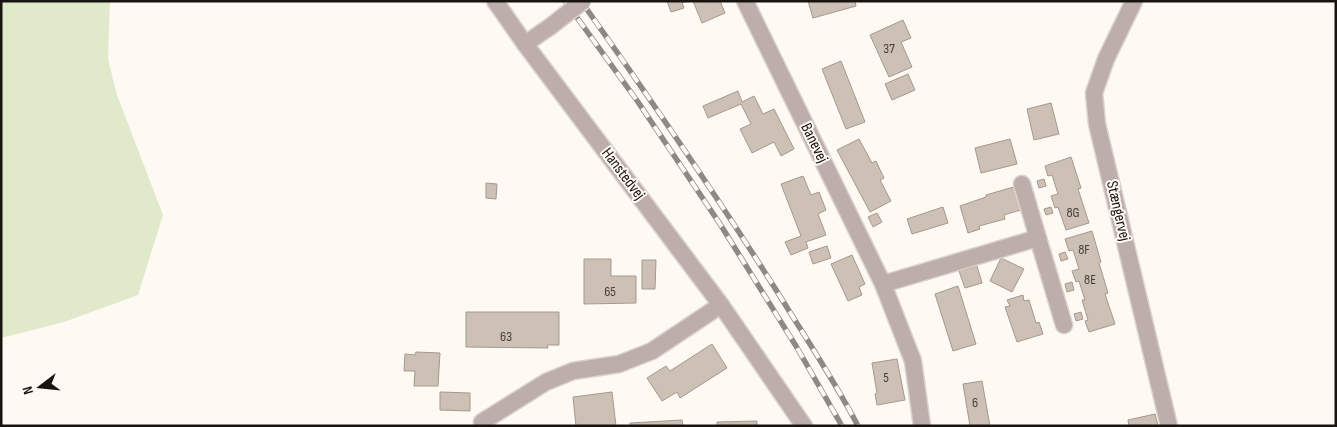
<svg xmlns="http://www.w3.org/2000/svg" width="1337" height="427" font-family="'Sofia Sans Condensed',sans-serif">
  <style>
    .green { fill: #e1e9cb }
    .building { fill: #cdc0b4; stroke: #a5998d }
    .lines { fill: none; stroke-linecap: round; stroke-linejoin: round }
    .street-casing { stroke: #dad4d0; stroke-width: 19 }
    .street { stroke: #beaeaa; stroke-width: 16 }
    .rail-casing { stroke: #8e8984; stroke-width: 5.5 }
    .rail { stroke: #fff9f4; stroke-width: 4; stroke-dasharray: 11; stroke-linecap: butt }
    .street-bridge-casing { stroke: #dad4d0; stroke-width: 19; stroke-linecap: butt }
    .street-bridge { stroke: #beaeaa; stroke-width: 16 }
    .labels { text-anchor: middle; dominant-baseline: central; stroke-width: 4; stroke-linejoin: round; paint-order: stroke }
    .number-label { font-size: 14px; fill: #453f39 }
    .street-label { font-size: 16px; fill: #181410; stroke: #fff9f4 }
  </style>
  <rect width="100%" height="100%" fill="#fff9f4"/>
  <path class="green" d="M1,1H110L108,59L117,95L163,215L138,295L64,322L1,338Z"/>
  <g class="building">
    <path d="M667,1H687L682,3L684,8L671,12Z"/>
    <path d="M693,1H720L725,13L702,23Z"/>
    <path d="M808,1H855L856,6L813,18Z"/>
    <path d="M903,20L911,38L901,42L912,67L889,77L870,35Z"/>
    <path d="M841,61L865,122L846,129L822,69Z"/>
    <path d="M908,74L915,90L892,100L885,84Z"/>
    <path d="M738,91L742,102L754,96L763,114L774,109L794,149L781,156L774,142L752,153L740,129L751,124L741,104L708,118L703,106Z"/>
    <path d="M1051,103L1059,134L1034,140L1027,109Z"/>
    <path d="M859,139L872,163L876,161L884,178L880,180L891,201L870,212L837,150Z"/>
    <path d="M1010,139L1017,164L981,173L975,148Z"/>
    <path d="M1071,157L1081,188L1078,189L1089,223L1066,230L1058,207L1055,208L1051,196L1058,194L1052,175L1048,176L1045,166Z"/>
    <path d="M803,176L811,195L819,192L826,210L818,214L826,235L806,242L808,248L791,255L785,242L801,236L781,184Z"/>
    <path d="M1044,179L1046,186L1039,188L1037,181Z"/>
    <path d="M486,183L497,184L496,199L486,198Z"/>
    <path d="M1017,186L1024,209L1004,215L1005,219L979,226L980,229L968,233L960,206L986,197V195Z"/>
    <path d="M943,207L948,223L912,234L907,219Z"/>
    <path d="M1051,207L1053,213L1046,215L1044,209Z"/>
    <path d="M877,213L882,222L873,227L868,217Z"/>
    <path d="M1092,231L1101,262L1099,263L1108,293L1105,294L1115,324L1089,332L1085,321L1088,320L1082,300H1085L1079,281L1076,282L1072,271L1079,269L1073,250L1069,251L1065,239Z"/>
    <path d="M827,246L831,258L813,264L809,252Z"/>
    <path d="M1065,252L1068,259L1061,261L1059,254Z"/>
    <path d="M852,255L865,284L859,287L862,295L848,301L831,264Z"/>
    <path d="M1001,258L1024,269L1012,292L990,281Z"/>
    <path d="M584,259H611V276H636V303L584,304Z"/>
    <path d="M642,260H656L655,289H642Z"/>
    <path d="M977,266L982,283L965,288L959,271Z"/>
    <path d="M1072,282L1074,290L1067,292L1065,284Z"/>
    <path d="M958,286L976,344L953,351L935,294Z"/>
    <path d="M1023,295L1024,301L1029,300L1036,323L1039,322L1043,334L1017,342L1005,307L1010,306L1007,300Z"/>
    <path d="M466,312H559V345H547L548,348L466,347Z"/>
    <path d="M1081,312L1083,319L1076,321L1074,314Z"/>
    <path d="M712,344L727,368L680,398L677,392L662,401L647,378L666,366L670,371Z"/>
    <path d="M416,352L440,353L438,386H414L415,371H404L405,354L415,355Z"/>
    <path d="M897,359L905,400L877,405L875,394L877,393L872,363Z"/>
    <path d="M982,381L990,426H970L963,384Z"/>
    <path d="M440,392L470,393V411L440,410Z"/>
    <path d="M612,392L616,426H576L573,397Z"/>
    <path d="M1155,414L1158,426H1129L1128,420Z"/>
    <path d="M682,420L683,426H630V423Z"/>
    <path d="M757,421V426H717V422Z"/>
  </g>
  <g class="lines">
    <g class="street-casing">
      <g id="street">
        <path d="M495,1L525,44L721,305L804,426"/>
        <path d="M745,1L883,284L913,361L922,426"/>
        <path d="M1134,1L1106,59L1094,93L1097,124L1169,426"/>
        <path d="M525,44L551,26"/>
        <path d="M1038,238L1064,325"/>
        <path d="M883,284L1038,238L1022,184"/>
        <path d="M482,422L546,382L573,371L619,364L652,351L721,305"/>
      </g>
    </g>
    <use href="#street" class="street"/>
    <g class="rail-casing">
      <g id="rail">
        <path d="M565,1L638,102L720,224L796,346L842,426"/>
        <path d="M581,1C649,97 715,193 778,293C805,337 834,380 858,426"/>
      </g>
    </g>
    <use href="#rail" class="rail"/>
    <g class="street-bridge-casing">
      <path id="street-bridge" d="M551,26L583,1"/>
    </g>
    <use href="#street-bridge" class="street-bridge"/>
  </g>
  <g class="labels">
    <g class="number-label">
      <text x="889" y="48">37</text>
      <text x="1073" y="212">8G</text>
      <text x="1084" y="249">8F</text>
      <text x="1090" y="279">8E</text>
      <text x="610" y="291">65</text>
      <text x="506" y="336">63</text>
      <text x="886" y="377">5</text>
      <text x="975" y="402">6</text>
    </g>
    <g class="street-label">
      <text transform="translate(814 143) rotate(64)">Banevej</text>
      <text transform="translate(623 174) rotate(53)">Hanstedvej</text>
      <text transform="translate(1118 211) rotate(77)">Stængervej</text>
    </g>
  </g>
  <rect width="1337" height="427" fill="none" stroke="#181410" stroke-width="5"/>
  <g transform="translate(40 387) rotate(254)" stroke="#fff9f4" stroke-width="4" paint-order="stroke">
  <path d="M0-4L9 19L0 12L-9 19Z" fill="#181410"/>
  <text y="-8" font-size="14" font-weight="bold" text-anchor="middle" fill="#181410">N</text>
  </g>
</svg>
